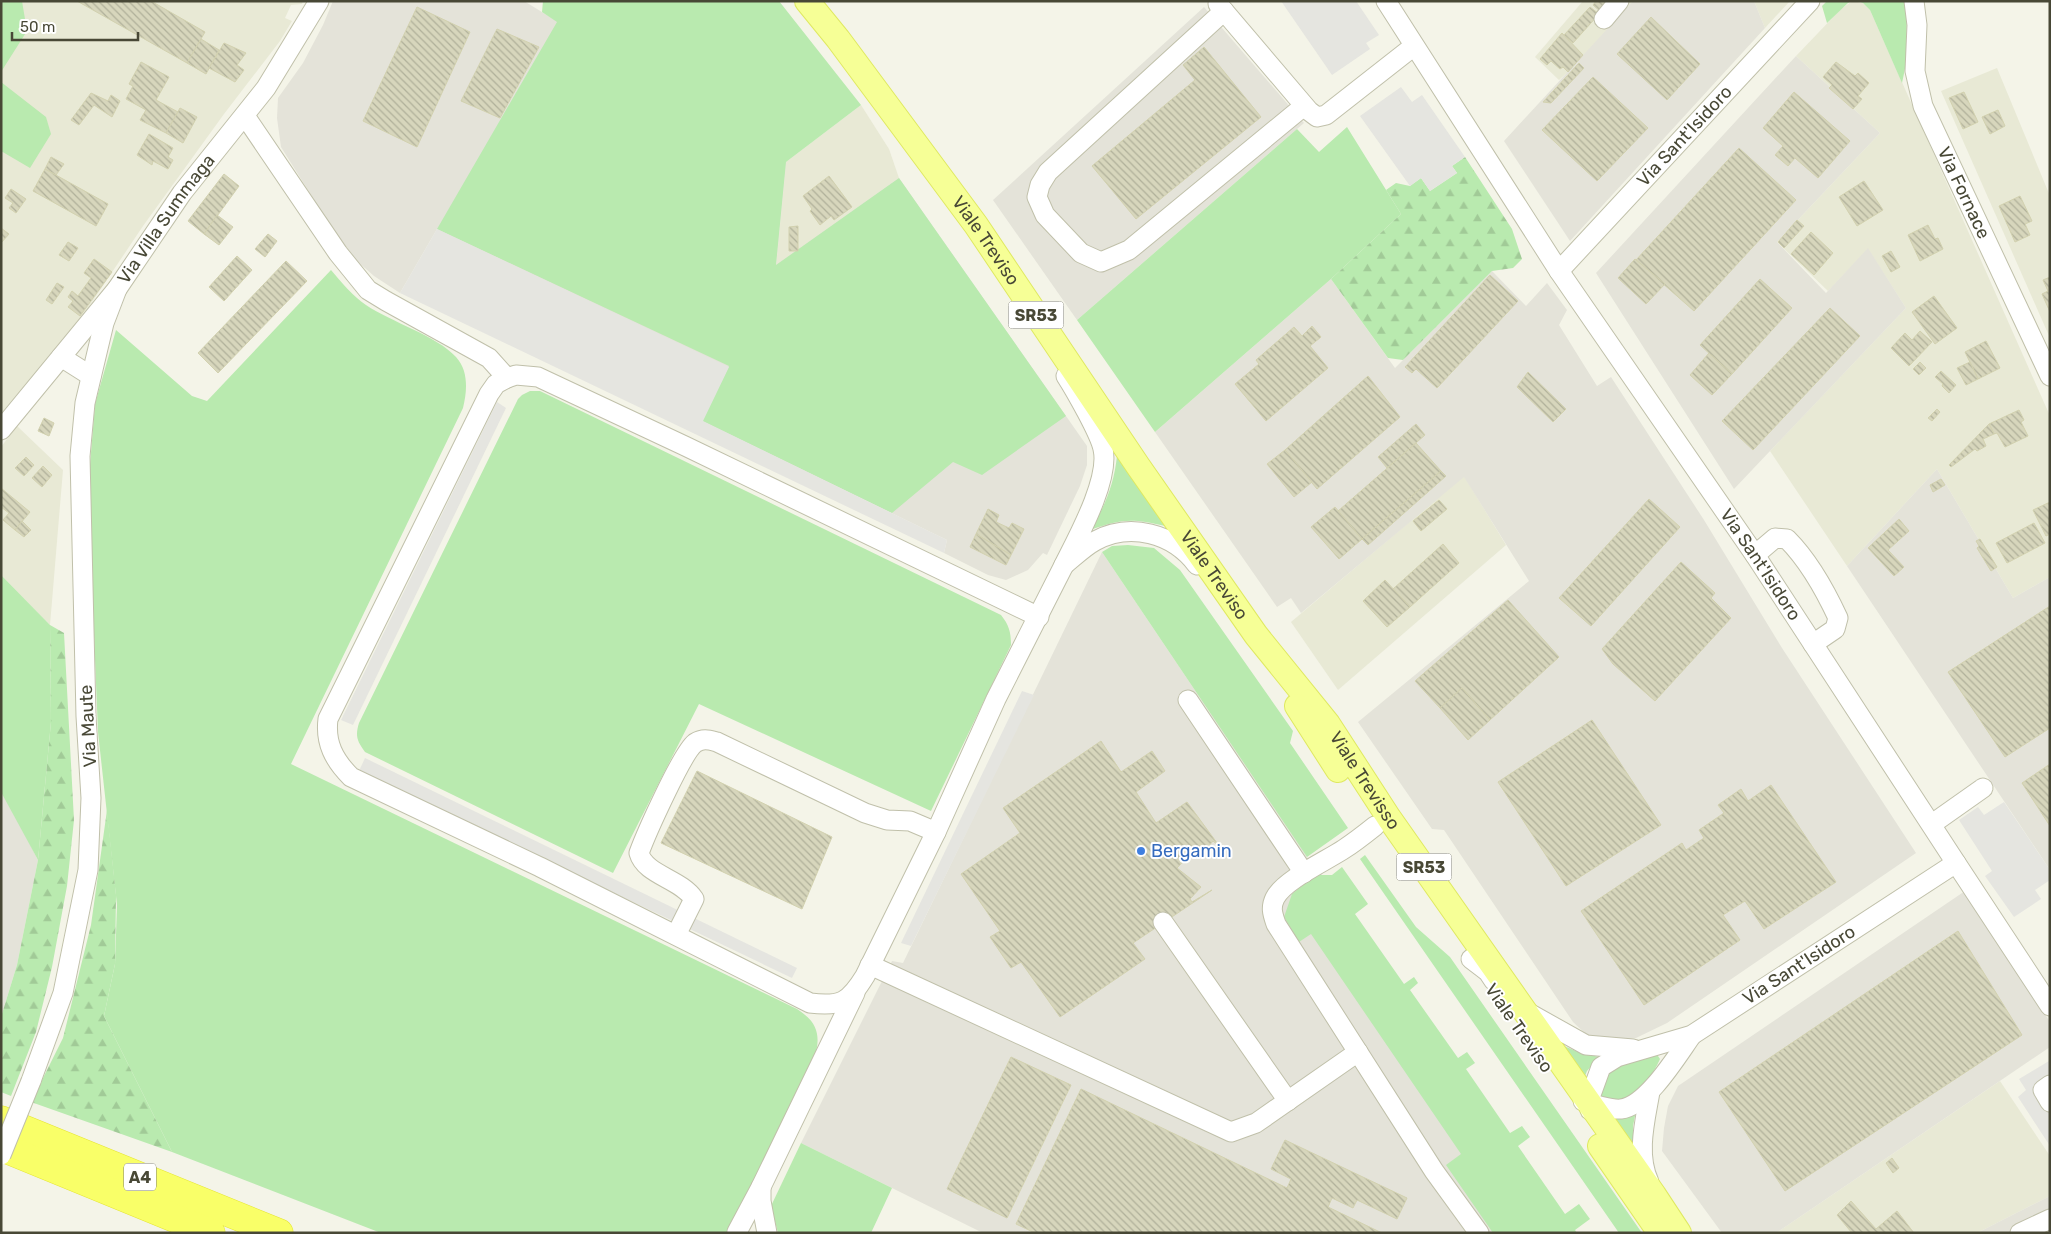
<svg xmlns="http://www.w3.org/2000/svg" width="2051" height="1234" font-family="Rubik,sans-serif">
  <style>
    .residential { fill: #e8e9d5 }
    .industrial { fill: #e4e3d9 }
    .green { fill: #b9eaaf }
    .forest { fill: url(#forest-firs) }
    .parking { fill: #e5e5e0 }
    .building { fill: url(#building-back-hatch); stroke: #d2d1af }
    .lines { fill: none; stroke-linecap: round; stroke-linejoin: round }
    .minor-casing { stroke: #c0c0aa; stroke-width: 21 }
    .major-casing { stroke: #dfe961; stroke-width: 26 }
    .highway-casing { stroke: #e4e432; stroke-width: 29 }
    .minor { stroke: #fff; stroke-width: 19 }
    .major { stroke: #f6ff96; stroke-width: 24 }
    .highway { stroke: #f9ff68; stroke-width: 28 }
    .minor-bridge-casing { stroke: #c0c0aa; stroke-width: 21; stroke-linecap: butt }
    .minor-bridge { stroke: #fff; stroke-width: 19 }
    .shop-dot { fill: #3f7fe0; stroke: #fff; stroke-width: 2 }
    .labels { text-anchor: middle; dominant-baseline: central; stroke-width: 4; stroke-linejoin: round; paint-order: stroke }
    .shield { fill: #fff; stroke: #7f7f72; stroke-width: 1 }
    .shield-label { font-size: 16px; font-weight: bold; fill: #484836 }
    .street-label { font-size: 18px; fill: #484836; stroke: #fff }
    .shop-label { font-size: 18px; fill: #366cbe; stroke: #fff; text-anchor: start }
  </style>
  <defs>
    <pattern id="forest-firs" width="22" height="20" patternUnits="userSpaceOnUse" patternTransform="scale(1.25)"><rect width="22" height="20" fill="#b9eaaf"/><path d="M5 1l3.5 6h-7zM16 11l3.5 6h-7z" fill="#a1ca97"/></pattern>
    <pattern id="building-back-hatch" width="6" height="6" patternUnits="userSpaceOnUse" patternTransform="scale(1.25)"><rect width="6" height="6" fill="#d7d6bc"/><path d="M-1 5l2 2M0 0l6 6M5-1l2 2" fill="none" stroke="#b0b09a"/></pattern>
  </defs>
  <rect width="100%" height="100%" fill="#f4f4e8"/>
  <g class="residential">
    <path d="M1,1H303L302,4L291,5L285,18L292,21L280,41L224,114L143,226L78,323L1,417Z"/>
    <path d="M1583,1H1633L1582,59L1559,80L1535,57Z"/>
    <path d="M1754,1H1790L1765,28Z"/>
    <path d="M1852,1L1863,3L1870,10L2050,416V577L2013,598L1937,469L1847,566L1770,451L1906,308L1868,249L1828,291L1777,242L1880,133L1796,56L1840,10Z"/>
    <path d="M1997,68L2050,196V338L1941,91Z"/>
    <path d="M861,105L889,149L899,178L776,266L786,162Z"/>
    <path d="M17,426L63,470L50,625L1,575V447Z"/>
    <path d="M1464,476L1506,545L1338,690L1291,622Z"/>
    <path d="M2000,1081L2050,1156V1196L1977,1233H1776Z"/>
  </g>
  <g class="industrial">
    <path d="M333,1H524L786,162L776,265L899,178L1087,446V465L1080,486L1047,555L1043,553L1028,570L1006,580L988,575L944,553L947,540L702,421L437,229L400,293L374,276L357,261L331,227L281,147L277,118L278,98L303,63L323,25Z"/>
    <path d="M1633,1H1754L1765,28L1570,241L1504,141Z"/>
    <path d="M1204,7L1304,123L1077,320L993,200Z"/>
    <path d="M1796,56L1880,133L1777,242L1826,293L1868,248L1906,308L1734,489L1596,273Z"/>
    <path d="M1492,271L1526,306L1547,283L1567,310L1559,325L1597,386L1611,377L1704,520L1782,648L1916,853L1667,1023L1636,1038L1615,1041L1588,1036L1573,1022L1444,830L1432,829L1358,722L1529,581L1464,477L1301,613L1291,598L1277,607L1155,432L1331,279L1395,368Z"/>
    <path d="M1937,469L2013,598L2050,577V870L1847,566Z"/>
    <path d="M1102,552L1307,857L1324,877L1572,1233H983L801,1143L892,961L903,963Z"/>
    <path d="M1,788L38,860L17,965L1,1017Z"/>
    <path d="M1965,891L2050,1022V1047L1776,1233H1722L1662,1151L1664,1128L1668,1106L1678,1086Z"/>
    <path d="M2050,1196V1233H1977Z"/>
  </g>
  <g class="green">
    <path d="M1,1H22L27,31L1,72Z"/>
    <path d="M543,1H779L861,105L786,162L776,265L899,178L1066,416L982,475L953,462L892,513L702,421L729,366L437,229L557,22L542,12Z"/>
    <path d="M1827,1H1852L1848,3L1827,23L1822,6Z"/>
    <path d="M1858,1H1904L1907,9L1906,64L1902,83L1870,10L1863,3Z"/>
    <path d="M1,82L46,117L51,134L30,168L1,151Z"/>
    <path d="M1347,127L1401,214L1331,279L1155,432L1077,320L1297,129L1319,152Z"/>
    <path d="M331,270C341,282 353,296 366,305C391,322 437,336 456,357C469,371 467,392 463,408L291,764L797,1009C814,1020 821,1031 816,1052L730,1233H381L172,1152L104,1016L115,964L117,905L98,732L88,489L95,404L116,330L192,396L207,401Z"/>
    <path d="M530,391H540L1001,615C1009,625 1011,632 1011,645L931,811L699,704L613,873L365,752C357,741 355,736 359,723L518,399L522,395Z"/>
    <path d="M1117,456L1165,526C1131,518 1122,519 1090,530C1105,507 1114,484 1117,456Z"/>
    <path d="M1128,545L1154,548L1180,570L1293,731L1290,743L1348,828L1307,857L1102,552L1112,546Z"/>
    <path d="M1,575L50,625L51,722L38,860L1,792Z"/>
    <path d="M1365,855L1416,927L1450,957L1642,1233H1619L1360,859Z"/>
    <path d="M1342,867L1368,904L1355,914L1404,984L1414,977L1418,983L1410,990L1458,1058L1467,1052L1475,1063L1466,1069L1510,1133L1522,1126L1530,1137L1518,1146L1565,1214L1579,1204L1590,1219L1575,1230L1577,1233H1493L1446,1165L1461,1154L1311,934L1299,942L1284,917L1292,894L1315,875H1332Z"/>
    <path d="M1559,1044L1581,1053L1599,1057L1587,1071L1583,1081Z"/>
    <path d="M1656,1053L1660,1059C1653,1076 1641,1087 1628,1100L1598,1101L1608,1070Z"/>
    <path d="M1636,1111L1633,1126L1634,1151L1610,1118Z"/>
    <path d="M801,1143L892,1188L871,1233H778L771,1206Z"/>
  </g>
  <g class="forest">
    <path d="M1465,157L1512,229L1522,259L1513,268L1492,271L1403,360L1388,358L1331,279L1401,214L1386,190L1396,183L1410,186L1421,178L1430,191L1457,173L1452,166Z"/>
    <path d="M50,625L64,633L74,820L67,886L52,967L36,1032L11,1096L1,1092V1017L17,965L38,860L51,722Z"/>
    <path d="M107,810L116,895L115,964L104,1016L172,1152L31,1102L63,1038L91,925Z"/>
  </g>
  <g class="parking">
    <path d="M1281,1H1356L1379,35L1366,43L1370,49L1332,75Z"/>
    <path d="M1401,87L1412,102L1422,95L1465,157L1452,166L1457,173L1430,191L1421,178L1410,186L1360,116Z"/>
    <path d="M437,229L729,367L703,421L947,540L944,553L400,293Z"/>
    <path d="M497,402L506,408L353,725L341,720Z"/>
    <path d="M1022,691L1034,695L911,946L901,943Z"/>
    <path d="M365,758L797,968L792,978L359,771Z"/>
    <path d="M2004,802L2050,870V880L2035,890L2041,899L2014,917L1985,876L1992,871L1959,820L1978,807L1984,815Z"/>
    <path d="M2049,1061L2050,1062V1146L2018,1097L2026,1090L2019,1079Z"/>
  </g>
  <g class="building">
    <path d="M77,1H151L205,32L187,63Z"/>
    <path d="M1596,1H1610L1601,12L1593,5Z"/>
    <path d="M417,7L470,32L417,147L363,121Z"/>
    <path d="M1590,7L1599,14L1573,43L1564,35Z"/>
    <path d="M1651,17L1700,64L1667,100L1617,54Z"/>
    <path d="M497,29L539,47L500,118L461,101Z"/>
    <path d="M1562,33L1583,55L1568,72L1563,67L1560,69L1551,61L1547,65L1540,59Z"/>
    <path d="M201,39L219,50L206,74L187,63Z"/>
    <path d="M224,43L246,53L237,65L244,70L235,82L209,68Z"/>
    <path d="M1204,47L1261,117L1136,219L1092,166L1195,80L1183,65Z"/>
    <path d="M141,62L169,77L156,100L178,112L166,133L140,120L146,110L126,99L133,86L129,84Z"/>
    <path d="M1836,62L1855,76L1858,73L1869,83L1858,96L1862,99L1853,109L1829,88L1832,85L1823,77Z"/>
    <path d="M1579,63L1584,68L1551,103L1543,102Z"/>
    <path d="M1593,77L1648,128L1597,181L1542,130Z"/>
    <path d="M1794,92L1850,141L1818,178L1795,158L1788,166L1775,155L1783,146L1763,128Z"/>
    <path d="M1964,92L1978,122L1963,129L1949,98Z"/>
    <path d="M91,93L108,101L111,95L120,101L112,117L94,105L79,125L71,120Z"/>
    <path d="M180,108L197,117L183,143L166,133Z"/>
    <path d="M1998,110L2005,126L1990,134L1982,117Z"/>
    <path d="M149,134L173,148L168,157L173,160L168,169L153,161L152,165L137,155Z"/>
    <path d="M1739,148L1796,200L1694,311L1636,260Z"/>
    <path d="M51,157L64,164L56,175L45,169Z"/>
    <path d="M45,169L108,204L96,226L33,191Z"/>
    <path d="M224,174L239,186L204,234L188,221Z"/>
    <path d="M829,176L852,207L834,220L831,216L820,225L810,211L812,209L803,196Z"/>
    <path d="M1864,181L1883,210L1857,226L1839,197Z"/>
    <path d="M11,189L26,199L16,213L9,208L13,203L5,198Z"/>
    <path d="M2020,196L2032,221L2025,224L2030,235L2015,242L1999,206Z"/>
    <path d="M217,215L233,227L219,245L204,234Z"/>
    <path d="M1797,220L1804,226L1784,248L1778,242Z"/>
    <path d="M1928,225L1935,239L1938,238L1943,249L1920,261L1908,235Z"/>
    <path d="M798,226V251H789V227Z"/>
    <path d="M1,228L9,234L1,243Z"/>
    <path d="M1811,232L1833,253L1814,275L1791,254Z"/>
    <path d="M268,234L277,241L265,257L255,249Z"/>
    <path d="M68,242L78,248L69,261L59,255Z"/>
    <path d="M1891,251L1900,267L1891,272L1882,256Z"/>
    <path d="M237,256L252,270L224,301L209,287Z"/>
    <path d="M94,259L112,272L80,316L68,307L73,301L68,297L72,291L78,296L91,278L84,273Z"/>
    <path d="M1635,259L1665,284L1646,304L1618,278Z"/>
    <path d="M286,261L307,281L218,373L198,353Z"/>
    <path d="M1490,275L1518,301L1437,388L1416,369L1412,373L1405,367Z"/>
    <path d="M2050,277V312L2042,294L2048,291L2043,280Z"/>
    <path d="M1760,279L1792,308L1732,374L1700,345Z"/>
    <path d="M57,283L64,287L52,304L46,300Z"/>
    <path d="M1934,296L1957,328L1935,344L1912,312Z"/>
    <path d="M1830,308L1860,336L1753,450L1722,421Z"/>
    <path d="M1312,326L1321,337L1310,346L1328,368L1266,421L1235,384L1259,364L1256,360L1294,327L1302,336Z"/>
    <path d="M1920,331L1932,342L1909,366L1891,348L1905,333L1912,340Z"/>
    <path d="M1986,341L2000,368L1978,379L1965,352Z"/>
    <path d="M1709,353L1732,374L1712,395L1690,375Z"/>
    <path d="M1920,362L1926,368L1919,375L1913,369Z"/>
    <path d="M1970,362L1978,379L1966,385L1957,368Z"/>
    <path d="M1941,371L1956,385L1949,393L1942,386L1943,384L1935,377Z"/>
    <path d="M1528,372L1566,409L1553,422L1517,387Z"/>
    <path d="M1368,376L1400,417L1317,489L1285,450Z"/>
    <path d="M1937,409L1940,412L1932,421L1928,418Z"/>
    <path d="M2019,410L2024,420L2021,422L2028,436L2005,447L1997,433L1994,434L1989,424Z"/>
    <path d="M44,418L54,423L49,436L38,431Z"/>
    <path d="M1416,424L1425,435L1387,468L1378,457Z"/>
    <path d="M1989,424L1994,434L1983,439L1986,446L1977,451L1975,449L1951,467L1949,465Z"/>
    <path d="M1416,443L1441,471L1362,539L1338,511Z"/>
    <path d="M1285,450L1312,482L1294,497L1267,464Z"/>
    <path d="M26,457L34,465L24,476L15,468Z"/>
    <path d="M43,466L52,475L42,487L32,478Z"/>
    <path d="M1441,471L1446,476L1368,545L1362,539Z"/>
    <path d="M1941,479L1945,485L1933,492L1930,485Z"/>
    <path d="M1,488L30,512L15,530L3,520L9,513L1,507Z"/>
    <path d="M1649,499L1680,527L1591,626L1559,598Z"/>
    <path d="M1439,500L1447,509L1421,531L1413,521Z"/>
    <path d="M2050,502V534L2046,536L2033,510Z"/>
    <path d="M1335,507L1362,539L1339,559L1311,527Z"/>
    <path d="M988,509L999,515L996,522L1009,528L1012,523L1024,529L1011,555L976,534Z"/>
    <path d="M1899,519L1909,531L1888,550L1904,567L1894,576L1868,548Z"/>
    <path d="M22,521L31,530L24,537L15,530Z"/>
    <path d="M2034,523L2045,543L2007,563L1996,543Z"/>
    <path d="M976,534L1011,555L1006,565L970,547Z"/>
    <path d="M1980,539L1997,567L1991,571L1977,548L1979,546L1976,541Z"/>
    <path d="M1443,544L1459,563L1410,607L1393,589Z"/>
    <path d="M1681,562L1715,593L1711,598L1731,618L1655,701L1613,664L1602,649Z"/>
    <path d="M1385,580L1410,607L1387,627L1363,601Z"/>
    <path d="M1508,600L1559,657L1490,720L1462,688L1440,708L1415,681Z"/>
    <path d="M2050,606V728L2005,757L1948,672Z"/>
    <path d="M1462,688L1490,720L1468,740L1440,708Z"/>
    <path d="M1592,720L1661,825L1566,886L1498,782Z"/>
    <path d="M1101,741L1121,772L1152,751L1165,771L1136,792L1156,823L1187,802L1220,847L1213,841L1201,855L1190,854L1177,868L1201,887L1190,899L1192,902L1212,890L1133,943L1145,959L1060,1017L1021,962L1011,968L990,937L1000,931L961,874L1020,833L1003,808Z"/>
    <path d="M2050,764V826L2022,783Z"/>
    <path d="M697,771L832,837L802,909L661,843Z"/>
    <path d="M1771,785L1836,882L1764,929L1745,901L1723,915L1740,940L1644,1005L1581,911L1682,843L1686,850L1704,838L1699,830L1724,813L1718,805L1741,789L1748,801Z"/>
    <path d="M1958,931L2022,1035L1785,1191L1719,1092Z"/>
    <path d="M1011,1057L1071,1085L1007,1218L947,1189Z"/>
    <path d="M1081,1089L1287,1188L1291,1179L1271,1169L1285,1140L1407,1198L1397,1219L1357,1200L1353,1208L1332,1198L1328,1207L1382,1233H1035L1016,1224Z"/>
    <path d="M1892,1158L1899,1168L1893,1173L1886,1163Z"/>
    <path d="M1851,1201L1876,1229L1897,1211L1914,1233H1852L1837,1215Z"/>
  </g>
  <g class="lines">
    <g class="minor-casing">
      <g id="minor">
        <path id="s1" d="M1386,1L1559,271L1810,1"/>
        <path id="s2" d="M1914,1L1917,25L1915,71L1923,106L2050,376"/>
        <path d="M1218,4L1309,111L1317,117L1326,115L1414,46"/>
        <path d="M1224,11L1048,172L1040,185L1037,197L1045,215L1081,253L1101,262L1129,250L1304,106"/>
        <path d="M1604,19L1619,1"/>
        <path d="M245,116L338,253L368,290L386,301L489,358L507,378L516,375L538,377L685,446L1039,617"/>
        <path id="s3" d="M1559,271L1755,555L1956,863L1692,1035L1617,1057L1601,1067L1588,1103L1590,1110"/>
        <path d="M61,357L91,376"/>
        <path d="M1066,376C1075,390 1100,434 1103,449C1110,479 1078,537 1064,565C1074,557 1084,547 1095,541C1130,522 1173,533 1197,565"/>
        <path d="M507,378L496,384L489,394L328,719C325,743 334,760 351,777L540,867L810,1003C841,1007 849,1002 865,976L936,832L996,699L1064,565"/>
        <path id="s4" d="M1,430L117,289L182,193L266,88L319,1"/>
        <path d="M1755,555L1775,538L1787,539C1809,561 1825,590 1838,618L1835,629L1813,644"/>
        <path d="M1188,700L1304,873"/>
        <path d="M1932,824L1983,788"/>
        <path d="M1375,826C1365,834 1355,842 1344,849C1326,861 1284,880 1275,898C1270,908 1273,915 1276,924L1434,1171L1479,1233"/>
        <path d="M1956,863L2050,1006"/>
        <path d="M1163,922L1288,1101"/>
        <path d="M676,935L694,899C681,879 645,875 639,853C646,834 682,753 695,743C703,738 709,740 717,742L865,813L887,820L910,821L936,832"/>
        <path d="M1471,959L1488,972L1494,981"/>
        <path d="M870,965L1231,1132L1256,1123L1358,1052"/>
        <path d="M1527,1012L1586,1045L1633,1049"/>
        <path d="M31,1081L63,993L88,870L91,798L86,716L80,456L85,403L104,323L117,289"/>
        <path d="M2050,1085L2043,1090L2050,1102"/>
        <path d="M1583,1101C1591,1104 1612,1110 1621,1109C1647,1106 1677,1056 1692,1035"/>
        <path d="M1649,1182C1636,1154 1645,1121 1650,1092"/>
        <path d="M761,1187V1201L767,1233"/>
        <path d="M738,1233L737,1232L761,1187L855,993"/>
        <path d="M2020,1233L2050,1219"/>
      </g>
    </g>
    <g class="major-casing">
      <g id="major">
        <path id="s5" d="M807,1L838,39L976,225L1138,466L1256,635L1328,724L1389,818L1654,1195L1679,1233"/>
        <path d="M1297,706L1338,770"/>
        <path d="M1600,1146L1660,1233"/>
      </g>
    </g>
    <g class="highway-casing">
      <g id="highway">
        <path d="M1,1120L279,1233"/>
        <path d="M1,1147L211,1233"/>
      </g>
    </g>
    <use href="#minor" class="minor"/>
    <use href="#major" class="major"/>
    <use href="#highway" class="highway"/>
    <g class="minor-bridge-casing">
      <path id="minor-bridge" d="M1,1155L31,1081"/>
    </g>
    <use href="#minor-bridge" class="minor-bridge"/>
  </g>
  <circle class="shop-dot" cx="1141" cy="851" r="5"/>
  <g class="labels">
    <g class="shield">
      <rect x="1008.5" y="301.5" width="55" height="27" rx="4"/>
      <rect x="1396.5" y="853.5" width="55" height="27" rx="4"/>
      <rect x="124" y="1163.5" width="32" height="27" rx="4"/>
    </g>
    <g class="shield-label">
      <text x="1036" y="315">SR53</text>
      <text x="1424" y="867">SR53</text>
      <text x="140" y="1177">A4</text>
    </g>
    <g class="street-label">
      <text stroke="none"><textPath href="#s1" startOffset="505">Via Sant'Isidoro</textPath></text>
      <text stroke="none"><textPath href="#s2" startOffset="202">Via Fornace</textPath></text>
      <text stroke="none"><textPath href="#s4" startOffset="268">Via Villa Summaga</textPath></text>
      <text stroke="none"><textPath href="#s5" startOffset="299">Viale Treviso</textPath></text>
      <text stroke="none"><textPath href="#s3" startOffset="356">Via Sant'Isidoro</textPath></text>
      <text stroke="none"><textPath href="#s5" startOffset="704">Viale Treviso</textPath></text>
      <text transform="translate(88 726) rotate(-93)">Via Maute</text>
      <text stroke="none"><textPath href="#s5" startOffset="959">Viale Trevisso</textPath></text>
      <text transform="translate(1799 965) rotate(-33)">Via Sant'Isidoro</text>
      <text transform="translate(1519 1028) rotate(55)">Viale Treviso</text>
    </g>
    <g class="shop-label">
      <text x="1151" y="851">Bergamin</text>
    </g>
  </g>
  <rect width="2051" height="1234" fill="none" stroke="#484836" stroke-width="5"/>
  <path d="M12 32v8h126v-8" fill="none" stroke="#484836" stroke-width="2.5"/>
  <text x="20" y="32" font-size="15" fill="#484836" stroke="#ffffff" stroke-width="4" paint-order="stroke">50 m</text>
</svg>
